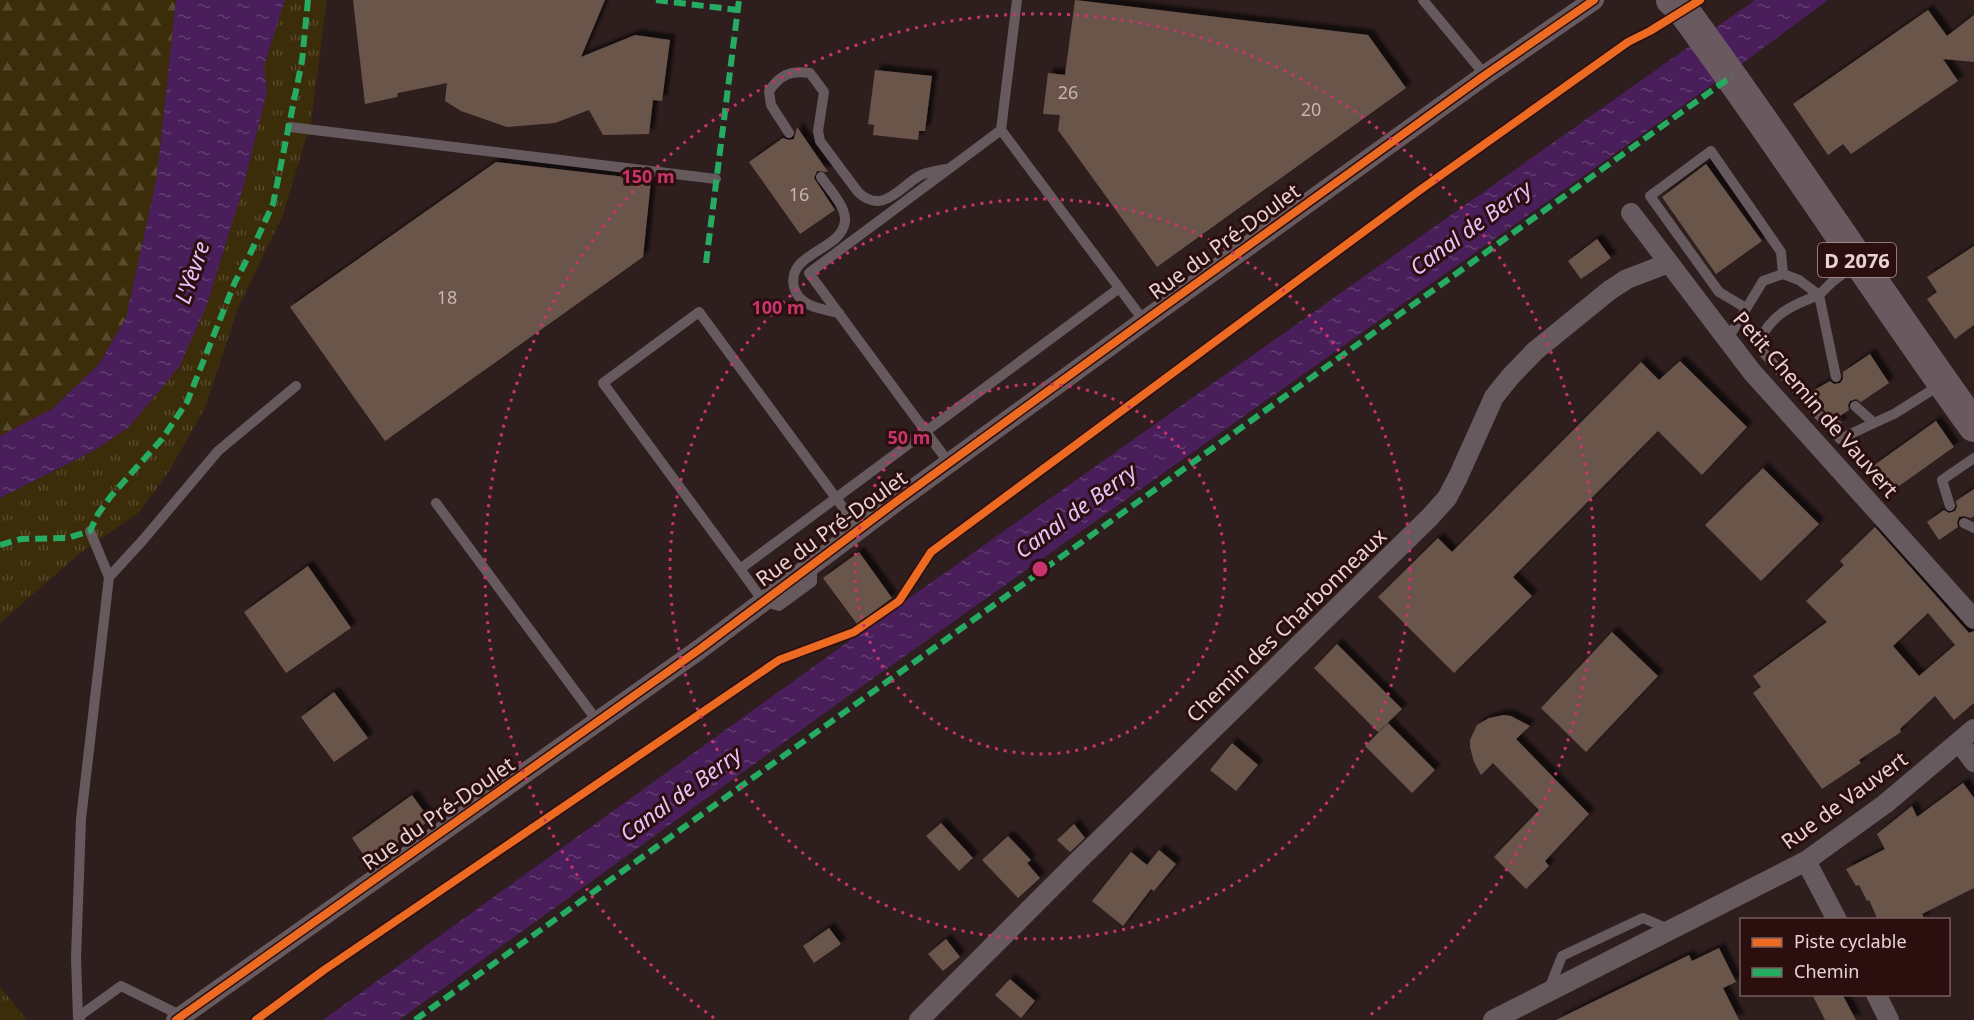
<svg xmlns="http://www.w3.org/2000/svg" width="1974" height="1020" font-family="'Noto Sans',sans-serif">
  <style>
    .grass { fill: url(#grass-tufts) }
    .forest { fill: url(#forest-firs) }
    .water { fill: url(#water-ripples) }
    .building { fill: #6b554b; fill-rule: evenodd; filter: url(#shadow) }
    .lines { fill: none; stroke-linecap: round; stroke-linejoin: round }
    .service { stroke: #675a5f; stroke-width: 10 }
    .minor { stroke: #675a5f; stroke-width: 20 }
    .primary { stroke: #6a5a5f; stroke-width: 32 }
    .quiet { stroke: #26ab63; stroke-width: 6; stroke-dasharray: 12 6; stroke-linecap: butt }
    .cycleway-casing { stroke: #2b0e0e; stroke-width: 11 }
    .cycleway { stroke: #ed6a23; stroke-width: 8 }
    .ring { fill: none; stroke: #c8346d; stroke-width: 3; stroke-dasharray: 3 6 }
    .labels { text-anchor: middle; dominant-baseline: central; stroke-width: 6; stroke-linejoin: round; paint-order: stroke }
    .number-label { font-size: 18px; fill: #c9b4b0 }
    .shield { fill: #2b0e0e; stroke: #af9897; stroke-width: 1.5 }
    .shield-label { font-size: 20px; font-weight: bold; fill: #e8d3d2 }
    .street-label { font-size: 21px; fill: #e8d3d2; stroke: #2b0e0e }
    .water-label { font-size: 22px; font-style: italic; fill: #e8c1fb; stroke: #2b0e0e }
    .centre { fill: #c8346d; stroke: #2b0e0e; stroke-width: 3 }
    .ring-label { font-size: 18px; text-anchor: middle; font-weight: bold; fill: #c8346d; stroke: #2b0e0e; stroke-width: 6; stroke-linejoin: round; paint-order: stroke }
  </style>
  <defs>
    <pattern id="grass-tufts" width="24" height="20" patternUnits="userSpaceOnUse" patternTransform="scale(1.5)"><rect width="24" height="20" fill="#3b2c0a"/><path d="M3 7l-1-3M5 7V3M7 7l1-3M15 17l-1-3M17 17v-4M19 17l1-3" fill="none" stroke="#574a2d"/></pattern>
    <pattern id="forest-firs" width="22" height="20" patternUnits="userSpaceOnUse" patternTransform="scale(1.5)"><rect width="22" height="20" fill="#3b2c0a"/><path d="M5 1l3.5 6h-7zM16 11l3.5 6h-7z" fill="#574a2d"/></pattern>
    <pattern id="water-ripples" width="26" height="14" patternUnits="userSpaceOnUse" patternTransform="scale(1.5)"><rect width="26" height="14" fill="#491e5a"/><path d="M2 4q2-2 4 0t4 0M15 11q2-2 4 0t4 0" fill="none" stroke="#633e71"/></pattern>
    <filter id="shadow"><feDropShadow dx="5.5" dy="-5.5" stdDeviation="1.5" flood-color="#0009"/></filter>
  </defs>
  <rect width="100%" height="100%" fill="#2e1e1e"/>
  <g class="grass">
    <path d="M176,0H327L311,121L283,215L238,308L205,408L168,473L138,513L78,555L0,623V436L52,409L157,176Z"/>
    <path d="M0,987L27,1020H0Z"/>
  </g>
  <path class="forest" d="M0,0H176L157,176L126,318L99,364L52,409L0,436Z"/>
  <g class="water">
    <path d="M176,0H285L264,66L267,92L243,188L206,307L179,367L129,427L97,449L0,498V436L52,409L99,364L126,318L157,176Z"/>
    <path d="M1755,0H1828L1743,63L861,687L399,1020H323L881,618Z"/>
  </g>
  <g class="building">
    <path d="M353,0H605L581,57L635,35L670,40L662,101L653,100L649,134L603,135L589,110L555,123L507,127L461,111L445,101L447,83L398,93L397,97L365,104Z"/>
    <path d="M1075,0L1368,35L1406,88L1157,267L1058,130L1060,115L1043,114L1048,73L1065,75Z"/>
    <path d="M1928,10L1947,36L1974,15V62L1943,59L1958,81L1851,154L1843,144L1828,155L1793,104Z"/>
    <path d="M875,70L932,76L925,131H919L918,140L873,135L874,125L868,124Z"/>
    <path d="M797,127L828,172L817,171L814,178L835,210L800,234L749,162L783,138L789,140L794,139Z"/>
    <path d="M496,162L651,180L643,257L385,441L290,307Z"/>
    <path d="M1706,164L1762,241L1716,274L1662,197Z"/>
    <path d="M1597,239L1611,258L1581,279L1568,261Z"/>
    <path d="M1974,246V325L1955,339L1927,299L1937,292L1927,277Z"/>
    <path d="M1870,354L1889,383L1861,402L1856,399L1850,401L1848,405L1849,410L1837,418L1842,423L1838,426L1809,393L1830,381L1834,384L1840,383L1843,379V372Z"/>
    <path d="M1680,361L1747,427L1702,475L1658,431L1513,577L1532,596L1454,673L1378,597L1438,538L1452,552L1641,362L1659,380Z"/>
    <path d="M1936,421L1954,447L1892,491L1873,466Z"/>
    <path d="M1763,468L1819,524L1761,581L1705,525Z"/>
    <path d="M1974,489V516L1971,518L1964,516L1959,517L1957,523L1958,527L1939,540L1927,522L1944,510L1949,513L1955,511L1957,507L1956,501Z"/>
    <path d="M1875,527L1969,633L1974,631V703L1954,720L1935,696L1900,729L1901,732L1859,760L1861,763L1822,789L1753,693L1761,687L1753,676L1827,622L1806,601L1844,565L1840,561ZM1928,613L1955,645L1919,676L1893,646Z"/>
    <path d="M859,552L892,598L857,624L823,578Z"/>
    <path d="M308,566L351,628L286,673L244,612Z"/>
    <path d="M1612,632L1658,676L1586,752L1541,708Z"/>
    <path d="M1337,644L1402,709L1378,732L1314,668Z"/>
    <path d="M334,692L368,738L334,762L301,717Z"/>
    <path d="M1504,715L1511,716L1530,726L1516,739L1589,814L1545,861L1549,866L1526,889L1494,857L1539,810L1493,763L1481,775L1474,762L1470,747V740L1477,725L1489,718Z"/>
    <path d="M1388,723L1435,770L1412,793L1365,746Z"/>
    <path d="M1232,743L1258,765L1236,791L1210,770Z"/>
    <path d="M1963,783L1974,798V888L1922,914L1925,920H1878L1869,900L1867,901L1859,885L1856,886L1846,869L1885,849L1877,834L1912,806L1917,817Z"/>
    <path d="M412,795L430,820L369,863L352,838Z"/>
    <path d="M941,823L973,858L959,871L926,836Z"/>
    <path d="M1074,824L1085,838L1070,852L1057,840Z"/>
    <path d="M1008,836L1031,860L1027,863L1040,878L1018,898L982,860Z"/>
    <path d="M1159,850L1176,864L1154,891L1151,889L1123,926L1092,901L1131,852L1147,865Z"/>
    <path d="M829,928L841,944L814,963L803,946Z"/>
    <path d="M946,939L960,957L943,971L928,954Z"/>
    <path d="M1719,948L1736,982L1723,988L1739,1020H1556L1689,955L1692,961Z"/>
    <path d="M1010,979L1035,1001L1021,1018L995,995Z"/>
    <path d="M1812,994H1842L1856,1020H1825Z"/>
  </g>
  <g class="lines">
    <g class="service">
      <path d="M1017,0L1001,130L1144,321"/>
      <path d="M1423,0L1485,75"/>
      <path d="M290,127L716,179"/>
      <path d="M789,133L771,105L769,91C780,75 790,70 810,73L824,92L818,131L820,141L858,192C883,216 900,186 921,175C928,172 937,171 945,169"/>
      <path d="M821,177C829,189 846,206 845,221C842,251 786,252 794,287C799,307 822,309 839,313"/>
      <path d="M1746,308L1719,292L1650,196L1711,151L1781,252L1783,274"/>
      <path d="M699,312L836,498L740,569L603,383Z"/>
      <path d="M1727,340L1763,281L1783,274L1799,280L1819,295C1792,305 1772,314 1759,341L1762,351L1840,439L1874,423"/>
      <path d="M1836,377L1819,295L1832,282L1858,262"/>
      <path d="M1855,406L1874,423L1894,414L1940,385"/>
      <path d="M949,463L809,273L1001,130"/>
      <path d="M436,503L598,722"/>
      <path d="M1950,506L1942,480L1974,458"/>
      <path d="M1964,523L1974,528"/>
      <path d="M859,529L836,498L1118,289"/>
      <path d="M740,569L763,601L779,606L812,582V564"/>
      <path d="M109,577L143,540L218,451L296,386"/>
      <path d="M1549,989L1562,956L1643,918L1671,930"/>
      <path d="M78,1017L121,986L182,1016"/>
      <path d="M80,1020L78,1017L76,958L81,819L109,577L90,531"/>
    </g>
    <g class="minor">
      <path d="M1631,213L1752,372L1974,619"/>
      <path d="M1959,742L1974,762"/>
      <path d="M1806,861L1837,920"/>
      <path d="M1876,994L1889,1020"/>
      <path d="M176,1020L700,649L897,501L1144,321L1485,75L1594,0"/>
      <path d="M919,1020L1083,856L1430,517L1447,498L1458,477L1494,397L1510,377L1535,351L1610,290L1627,279L1669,263"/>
      <path d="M1493,1020L1806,861L1885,804L1974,729"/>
    </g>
    <path class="primary" d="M1672,0L1683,10C1784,147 1875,289 1974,426"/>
    <g class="quiet">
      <path d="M656,0L737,10"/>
      <path d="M706,263L739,0"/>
      <path d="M0,545L21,539L67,538L90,531L98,514L111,496L162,439L187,402L235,282L251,252L273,204L302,61L308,0"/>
      <path d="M415,1020L1732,76"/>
    </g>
    <g class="cycleway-casing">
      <g id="cycleway">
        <path d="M176,1020L700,649L897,501L1144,321L1485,75L1594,0"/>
        <path d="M256,1020L324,970L779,660L854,632L899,601L931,552L1420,190L1628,42L1650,31L1700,0"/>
      </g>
    </g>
    <use href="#cycleway" class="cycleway"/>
  </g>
  <g class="ring">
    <circle cx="1040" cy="569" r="185"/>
    <circle cx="1040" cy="569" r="370"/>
    <path d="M714 1018A555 555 0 1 1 1366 1018"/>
  </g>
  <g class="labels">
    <g class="number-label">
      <text x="1068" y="92">26</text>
      <text x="1311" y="109">20</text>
      <text x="799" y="194">16</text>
      <text x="447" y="297">18</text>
    </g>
    <rect class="shield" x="1818" y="243" width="78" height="34" rx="4.5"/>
    <g class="shield-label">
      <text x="1857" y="260">D 2076</text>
    </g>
    <g class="street-label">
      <text transform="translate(1224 241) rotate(-36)">Rue du Pré-Doulet</text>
      <text transform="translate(1816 404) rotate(49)">Petit Chemin de Vauvert</text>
      <text transform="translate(831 528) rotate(-36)">Rue du Pré-Doulet</text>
      <text transform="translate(1286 625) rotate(-44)">Chemin des Charbonneaux</text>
      <text transform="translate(1844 800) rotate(-36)">Rue de Vauvert</text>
      <text transform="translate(438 813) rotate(-35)">Rue du Pré-Doulet</text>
    </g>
    <g class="water-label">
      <text transform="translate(1470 227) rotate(-36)">Canal de Berry</text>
      <text transform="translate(191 272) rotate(-71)">L'Yèvre</text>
      <text transform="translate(1075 510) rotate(-36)">Canal de Berry</text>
      <text transform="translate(680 793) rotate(-36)">Canal de Berry</text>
    </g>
  </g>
  <circle cx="1040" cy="569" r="9" class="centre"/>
  <g class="ring-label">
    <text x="648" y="183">150 m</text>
    <text x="778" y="314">100 m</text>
    <text x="909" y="444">50 m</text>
  </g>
  <rect x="1740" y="918" width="210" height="78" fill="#2b0e0e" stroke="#775d5c" stroke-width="1.5"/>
  <rect x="1752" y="938" width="30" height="9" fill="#ed6a23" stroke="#775d5c" stroke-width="1.5"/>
  <text x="1794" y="948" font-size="18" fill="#e8d3d2">Piste cyclable</text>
  <rect x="1752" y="968" width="30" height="9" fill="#26ab63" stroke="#775d5c" stroke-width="1.5"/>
  <text x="1794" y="978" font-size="18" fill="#e8d3d2">Chemin</text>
</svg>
